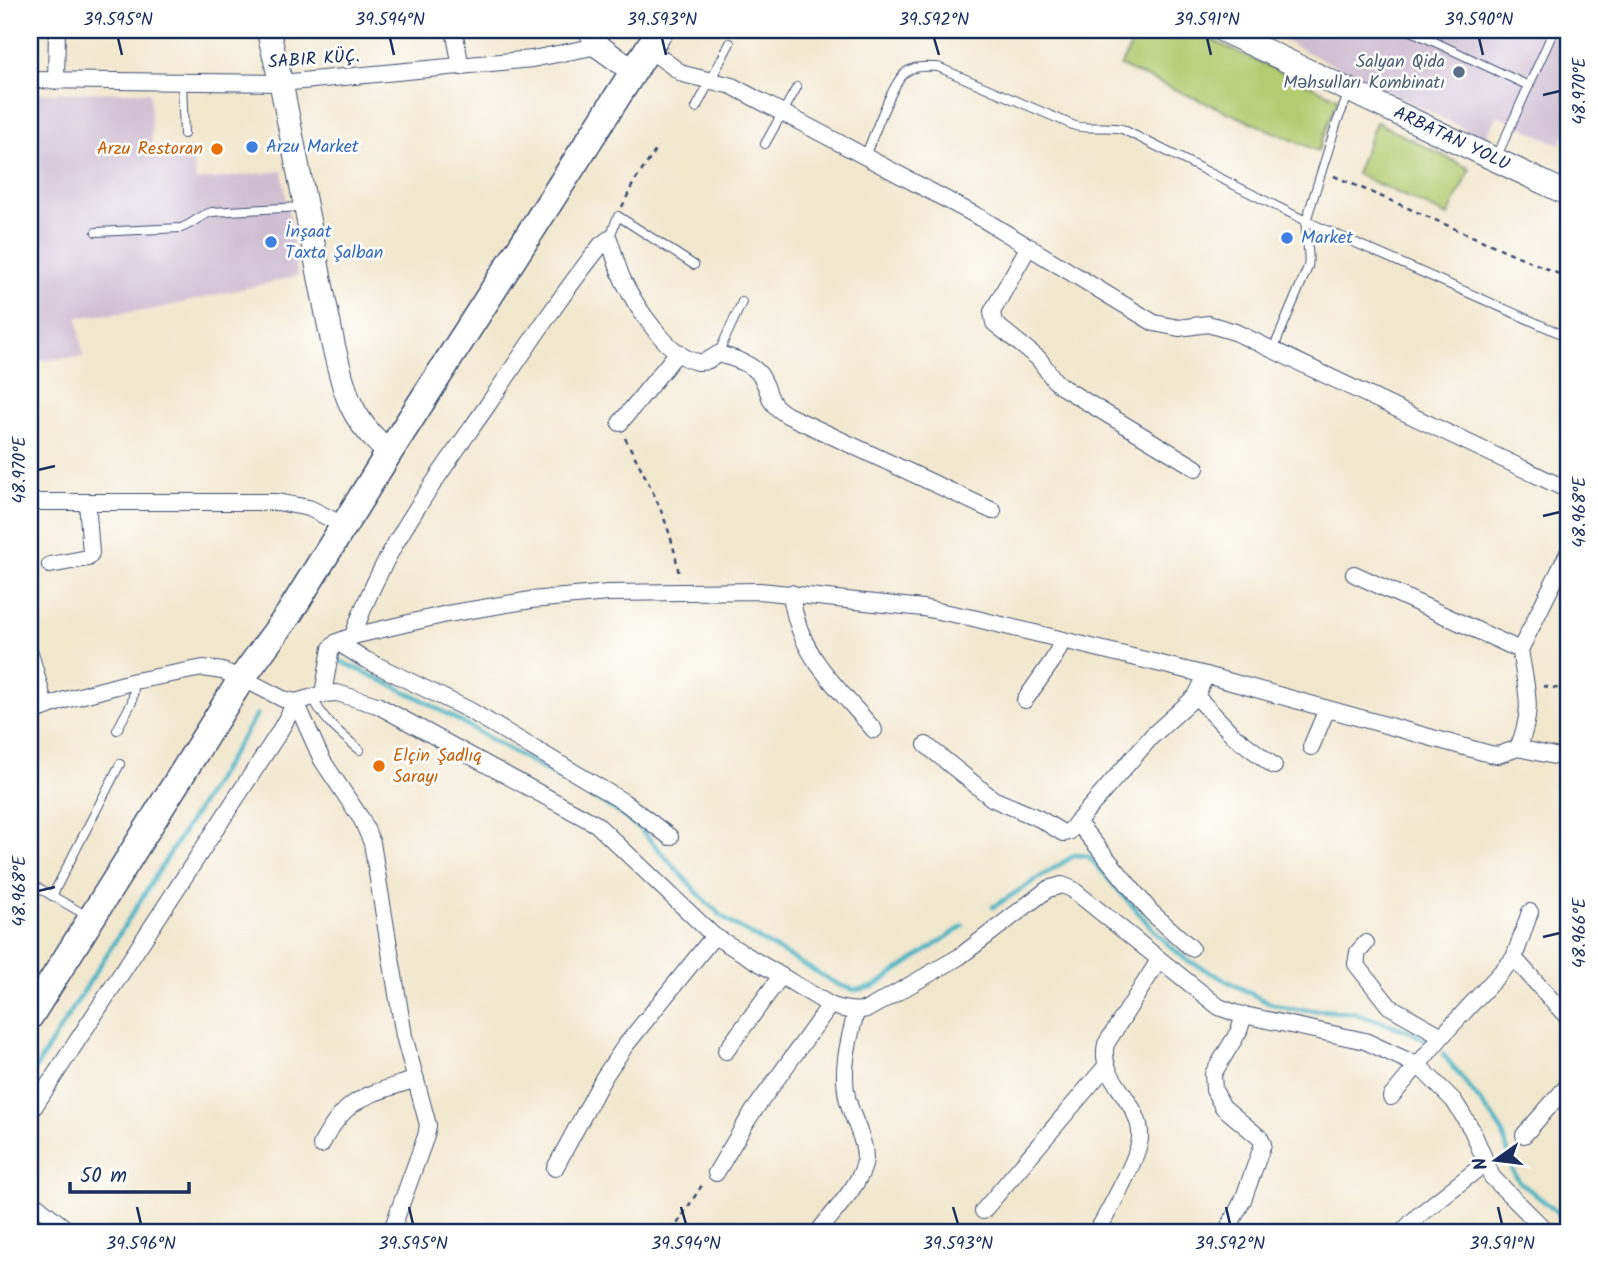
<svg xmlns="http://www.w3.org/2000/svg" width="1598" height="1262" font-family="Kalam,sans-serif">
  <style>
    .industrial { fill: #cebed2 }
    .green { fill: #b4cb6f; stroke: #687d66; stroke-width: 2 }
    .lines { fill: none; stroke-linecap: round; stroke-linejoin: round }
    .stream { stroke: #45b2c2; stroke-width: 4.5 }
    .lane-casing { stroke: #3b4b6f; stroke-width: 10 }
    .street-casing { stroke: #3b4b6f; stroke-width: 18 }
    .secondary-casing { stroke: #3b4b6f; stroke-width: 25 }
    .primary-casing { stroke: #3b4b6f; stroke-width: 29 }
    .path { stroke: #3b4b6f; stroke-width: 2.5; stroke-dasharray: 5 5; stroke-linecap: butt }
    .lane { stroke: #fff; stroke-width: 8 }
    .street { stroke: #fff; stroke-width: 16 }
    .secondary { stroke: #fff; stroke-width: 23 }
    .primary { stroke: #fff; stroke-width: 26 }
    .ticks { fill: none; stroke: #1b2f5e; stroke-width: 2.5 }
    .service-dot { fill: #5c6f8a; stroke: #fff; stroke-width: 2.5 }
    .shop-dot { fill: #3f7fe0; stroke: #fff; stroke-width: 2.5 }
    .food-dot { fill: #e8710a; stroke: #fff; stroke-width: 2.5 }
    .labels { text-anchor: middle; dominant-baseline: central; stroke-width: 5; stroke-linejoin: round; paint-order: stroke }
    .street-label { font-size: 18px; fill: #1b2f5e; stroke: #fff }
    .service-label { font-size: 18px; fill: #4e5e75; stroke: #fff; text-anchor: end }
    .shop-label { font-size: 18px; fill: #366cbe; stroke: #fff; text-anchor: start }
    .food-label { font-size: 18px; fill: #c56008; stroke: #fff; text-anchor: end }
    .neatline { fill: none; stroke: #1b2f5e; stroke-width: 2.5 }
    .ticks-label { font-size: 18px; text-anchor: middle; fill: #1b2f5e }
  </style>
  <rect width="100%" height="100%" fill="#fff"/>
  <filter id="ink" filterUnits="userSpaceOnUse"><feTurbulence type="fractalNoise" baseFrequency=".0143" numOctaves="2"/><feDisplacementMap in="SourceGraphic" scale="14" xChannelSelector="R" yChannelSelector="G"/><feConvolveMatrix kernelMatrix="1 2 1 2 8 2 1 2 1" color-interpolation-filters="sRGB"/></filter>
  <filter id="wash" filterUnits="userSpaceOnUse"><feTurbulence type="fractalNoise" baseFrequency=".00686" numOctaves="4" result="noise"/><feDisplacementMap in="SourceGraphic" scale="28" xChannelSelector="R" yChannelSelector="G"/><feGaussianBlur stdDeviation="1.57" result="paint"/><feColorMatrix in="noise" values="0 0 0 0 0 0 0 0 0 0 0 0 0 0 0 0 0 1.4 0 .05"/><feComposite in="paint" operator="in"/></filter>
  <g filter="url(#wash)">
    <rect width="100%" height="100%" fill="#f1e7cd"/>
    <g class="industrial">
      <path d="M1262,30H1568V128L1560,145L1497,115L1485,139Z"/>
      <path d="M150,92L152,150L191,149L196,181L282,171L298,276L151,310L78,317L83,357L30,361V93Z"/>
    </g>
    <g class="green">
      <path d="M1140,30H1190L1338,98L1318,151L1120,66Z"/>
      <path d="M1376,122L1470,169L1448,216L1356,174Z"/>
    </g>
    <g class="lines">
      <g class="stream">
        <path d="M338,660L419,698L615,810L641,830L706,902L729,922L839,985L855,990L873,987L963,926"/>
        <path d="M993,907L1075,855L1088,856L1162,939L1185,959L1269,1003L1291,1009L1351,1012L1412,1032L1426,1041"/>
        <path d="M1443,1054L1494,1119L1503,1133L1513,1172L1520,1182L1568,1221"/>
        <path d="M30,1077L257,714"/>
      </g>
    </g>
  </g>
  <g filter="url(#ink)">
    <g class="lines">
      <g class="lane-casing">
        <g id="lane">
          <path d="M1409,30L1529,86"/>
          <path d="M182,83L184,134"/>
          <path d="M696,108L730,43"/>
          <path d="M765,144L797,87"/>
          <path d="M865,156C873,139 892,82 906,72C915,65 928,67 938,67L1075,126C1091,130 1106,125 1122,129L1306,221L1568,337"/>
          <path d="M1497,156L1554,30"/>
          <path d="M1561,189L1568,172"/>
          <path d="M96,232L181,228C193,224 200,215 212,212L302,207"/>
          <path d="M609,239L618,216L694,265"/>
          <path d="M1273,350L1308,267C1311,251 1304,237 1306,221L1337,122L1349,93"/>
          <path d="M718,354L742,302"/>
          <path d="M313,697C322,720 341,734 360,750"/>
          <path d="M117,730L132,702L135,681"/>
          <path d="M30,883L89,917"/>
          <path d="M52,896L120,764"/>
        </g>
      </g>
      <g class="street-casing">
        <g id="street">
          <path d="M454,30L461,67"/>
          <path d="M648,49L683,74L732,86L981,218L1154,323L1179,328L1208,324L1235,332L1568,490"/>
          <path d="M30,80L281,83L532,59L598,46"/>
          <path d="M56,81L57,30"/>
          <path d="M1029,246L992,312L994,323L1039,359L1054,380L1062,387L1196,468"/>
          <path d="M620,423L678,352"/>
          <path d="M30,502H277L309,508L333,520"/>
          <path d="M50,565L88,558L91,553L87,502"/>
          <path d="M1354,574L1520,650L1568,553"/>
          <path d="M791,593C798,655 835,684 874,730"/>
          <path d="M353,636C382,550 436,479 487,406C524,352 560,296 601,245L609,239C614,253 617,267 623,280C635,305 669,358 698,362C706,363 712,358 718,354C733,358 755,364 762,378C773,397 765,401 787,415L993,511"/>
          <path d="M337,642L366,660L469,710L624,802L670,837"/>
          <path d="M30,653L45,706"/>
          <path d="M323,694L331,648L337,642L353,636L447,614L531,600L608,593L760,591L923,608L973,618L1206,675L1490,754L1498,755L1518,748L1568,759"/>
          <path d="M1196,696L1233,735L1274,766"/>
          <path d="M1025,700L1053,660L1063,640"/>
          <path d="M296,702L322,760L362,820L372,843L404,1036L428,1125L426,1136L391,1232"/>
          <path d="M30,713L65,700L135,681L203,668L222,671L242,678L283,699L296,702L323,694L337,693L377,705L596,824L714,936L830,1005C844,1010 854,1012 868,1009L959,957L1048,889L1062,885L1072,889L1219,1007L1235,1013L1365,1041L1419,1066L1454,1101L1472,1130L1492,1177L1547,1232"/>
          <path d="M926,745L993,799L1040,819L1063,833L1069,832L1077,822"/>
          <path d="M1311,747L1327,709"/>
          <path d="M1518,748C1535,708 1526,690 1520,650"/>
          <path d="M1366,943L1358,952L1356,964L1389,1006L1442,1036"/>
          <path d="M1191,948L1151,912L1077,822L1152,736L1196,696L1206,675"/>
          <path d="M1514,958L1530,912"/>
          <path d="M726,1051L781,976"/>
          <path d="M1391,1097L1442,1036L1514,958L1568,1018"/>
          <path d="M30,1113L278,734L296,702"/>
          <path d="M1524,1135L1568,1085"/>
          <path d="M321,1145C347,1095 367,1096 416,1079"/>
          <path d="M555,1168L604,1077L625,1046L714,936"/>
          <path d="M716,1173L750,1116L830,1005"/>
          <path d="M30,1200L70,1232"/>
          <path d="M983,1211L1106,1066"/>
          <path d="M818,1232C831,1215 859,1186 864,1165C869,1144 851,1118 847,1097C841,1068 849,1040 856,1012"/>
          <path d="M1097,1232C1107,1214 1139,1157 1140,1138C1143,1102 1097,1079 1106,1044L1159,960"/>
          <path d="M1226,1232L1243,1200L1263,1144L1260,1138L1223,1107L1214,1090L1213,1074L1239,1031L1244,1015"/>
          <path d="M1402,1232L1419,1215L1484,1164"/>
        </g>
      </g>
      <g class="secondary-casing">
        <g id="secondary">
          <path d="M268,30L281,83L333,344C344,387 347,413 380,444"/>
          <path d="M590,30L598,46L623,64"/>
          <path id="s1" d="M1222,30L1568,194"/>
        </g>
      </g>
      <g class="primary-casing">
        <path id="primary" d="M30,1016L242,678L289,614L390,451L660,30"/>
      </g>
      <g class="path">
        <path d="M1334,176L1568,278"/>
        <path d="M622,207L633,184L658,147"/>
        <path d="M625,438C649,483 673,526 679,577"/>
        <path d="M1543,686L1568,690"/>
        <path d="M672,1232L704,1182"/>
      </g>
      <use href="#lane" class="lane"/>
      <use href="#street" class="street"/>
      <use href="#secondary" class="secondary"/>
      <use href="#primary" class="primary"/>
    </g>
  </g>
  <path class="ticks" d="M118,38L122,55M390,38L394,55M662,38L666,55M934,38L939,55M1207,38L1211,55M1479,38L1483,55M1543,95L1560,91M38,470L55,466M1543,516L1560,512M38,891L55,887M1543,937L1560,933M137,1207L141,1224M409,1207L413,1224M681,1207L686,1224M953,1207L958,1224M1226,1207L1230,1224M1498,1207L1502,1224"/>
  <circle class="service-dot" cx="1459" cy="72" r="7"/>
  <g class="shop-dot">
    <circle cx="252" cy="147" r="7"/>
    <circle cx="1287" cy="238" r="7"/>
    <circle cx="271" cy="242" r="7"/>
  </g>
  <g class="food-dot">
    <circle cx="217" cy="149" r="7"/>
    <circle cx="379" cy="766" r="7"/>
  </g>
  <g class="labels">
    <g class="street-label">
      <text transform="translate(314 60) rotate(-4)">SABIR KÜÇ.</text>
      <text stroke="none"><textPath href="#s1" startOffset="254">ARBATAN YOLU</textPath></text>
    </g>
    <g class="service-label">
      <text x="1445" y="62">Salyan Qida<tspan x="1445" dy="21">Məhsulları Kombinatı</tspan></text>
    </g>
    <g class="shop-label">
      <text x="266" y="147">Arzu Market</text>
      <text x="285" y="232">İnşaat<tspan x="285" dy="21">Taxta Şalban</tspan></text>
      <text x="1301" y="238">Market</text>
    </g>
    <g class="food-label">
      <text x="203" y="149">Arzu Restoran</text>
      <text x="393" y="756" text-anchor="start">Elçin Şadlıq<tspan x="393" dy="21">Sarayı</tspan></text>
    </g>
  </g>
  <rect width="1598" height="1262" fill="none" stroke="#fff" stroke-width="77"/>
  <g transform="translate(1496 1160) rotate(256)" stroke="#ffffff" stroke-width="5" paint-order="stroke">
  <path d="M0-5L12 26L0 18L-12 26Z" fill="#1b2f5e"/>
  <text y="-10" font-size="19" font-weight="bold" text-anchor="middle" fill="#1b2f5e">N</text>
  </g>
  <path d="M70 1182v10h119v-10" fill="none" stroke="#1b2f5e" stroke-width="3.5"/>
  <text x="80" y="1182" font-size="21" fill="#1b2f5e" stroke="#ffffff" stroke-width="5" paint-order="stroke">50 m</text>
  <rect x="38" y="38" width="1522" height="1186" class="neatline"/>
  <g class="ticks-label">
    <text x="118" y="25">39.595°N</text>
    <text x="390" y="25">39.594°N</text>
    <text x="662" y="25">39.593°N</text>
    <text x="934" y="25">39.592°N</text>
    <text x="1207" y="25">39.591°N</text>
    <text x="1479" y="25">39.590°N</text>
    <text transform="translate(1579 91) rotate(-90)" y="6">48.970°E</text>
    <text transform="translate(19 470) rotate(-90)" y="6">48.970°E</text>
    <text transform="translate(1579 512) rotate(-90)" y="6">48.968°E</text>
    <text transform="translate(19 891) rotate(-90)" y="6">48.968°E</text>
    <text transform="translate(1579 933) rotate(-90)" y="6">48.966°E</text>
    <text x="141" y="1249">39.596°N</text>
    <text x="413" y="1249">39.595°N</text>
    <text x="686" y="1249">39.594°N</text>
    <text x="958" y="1249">39.593°N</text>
    <text x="1230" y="1249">39.592°N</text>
    <text x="1502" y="1249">39.591°N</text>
  </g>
</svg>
